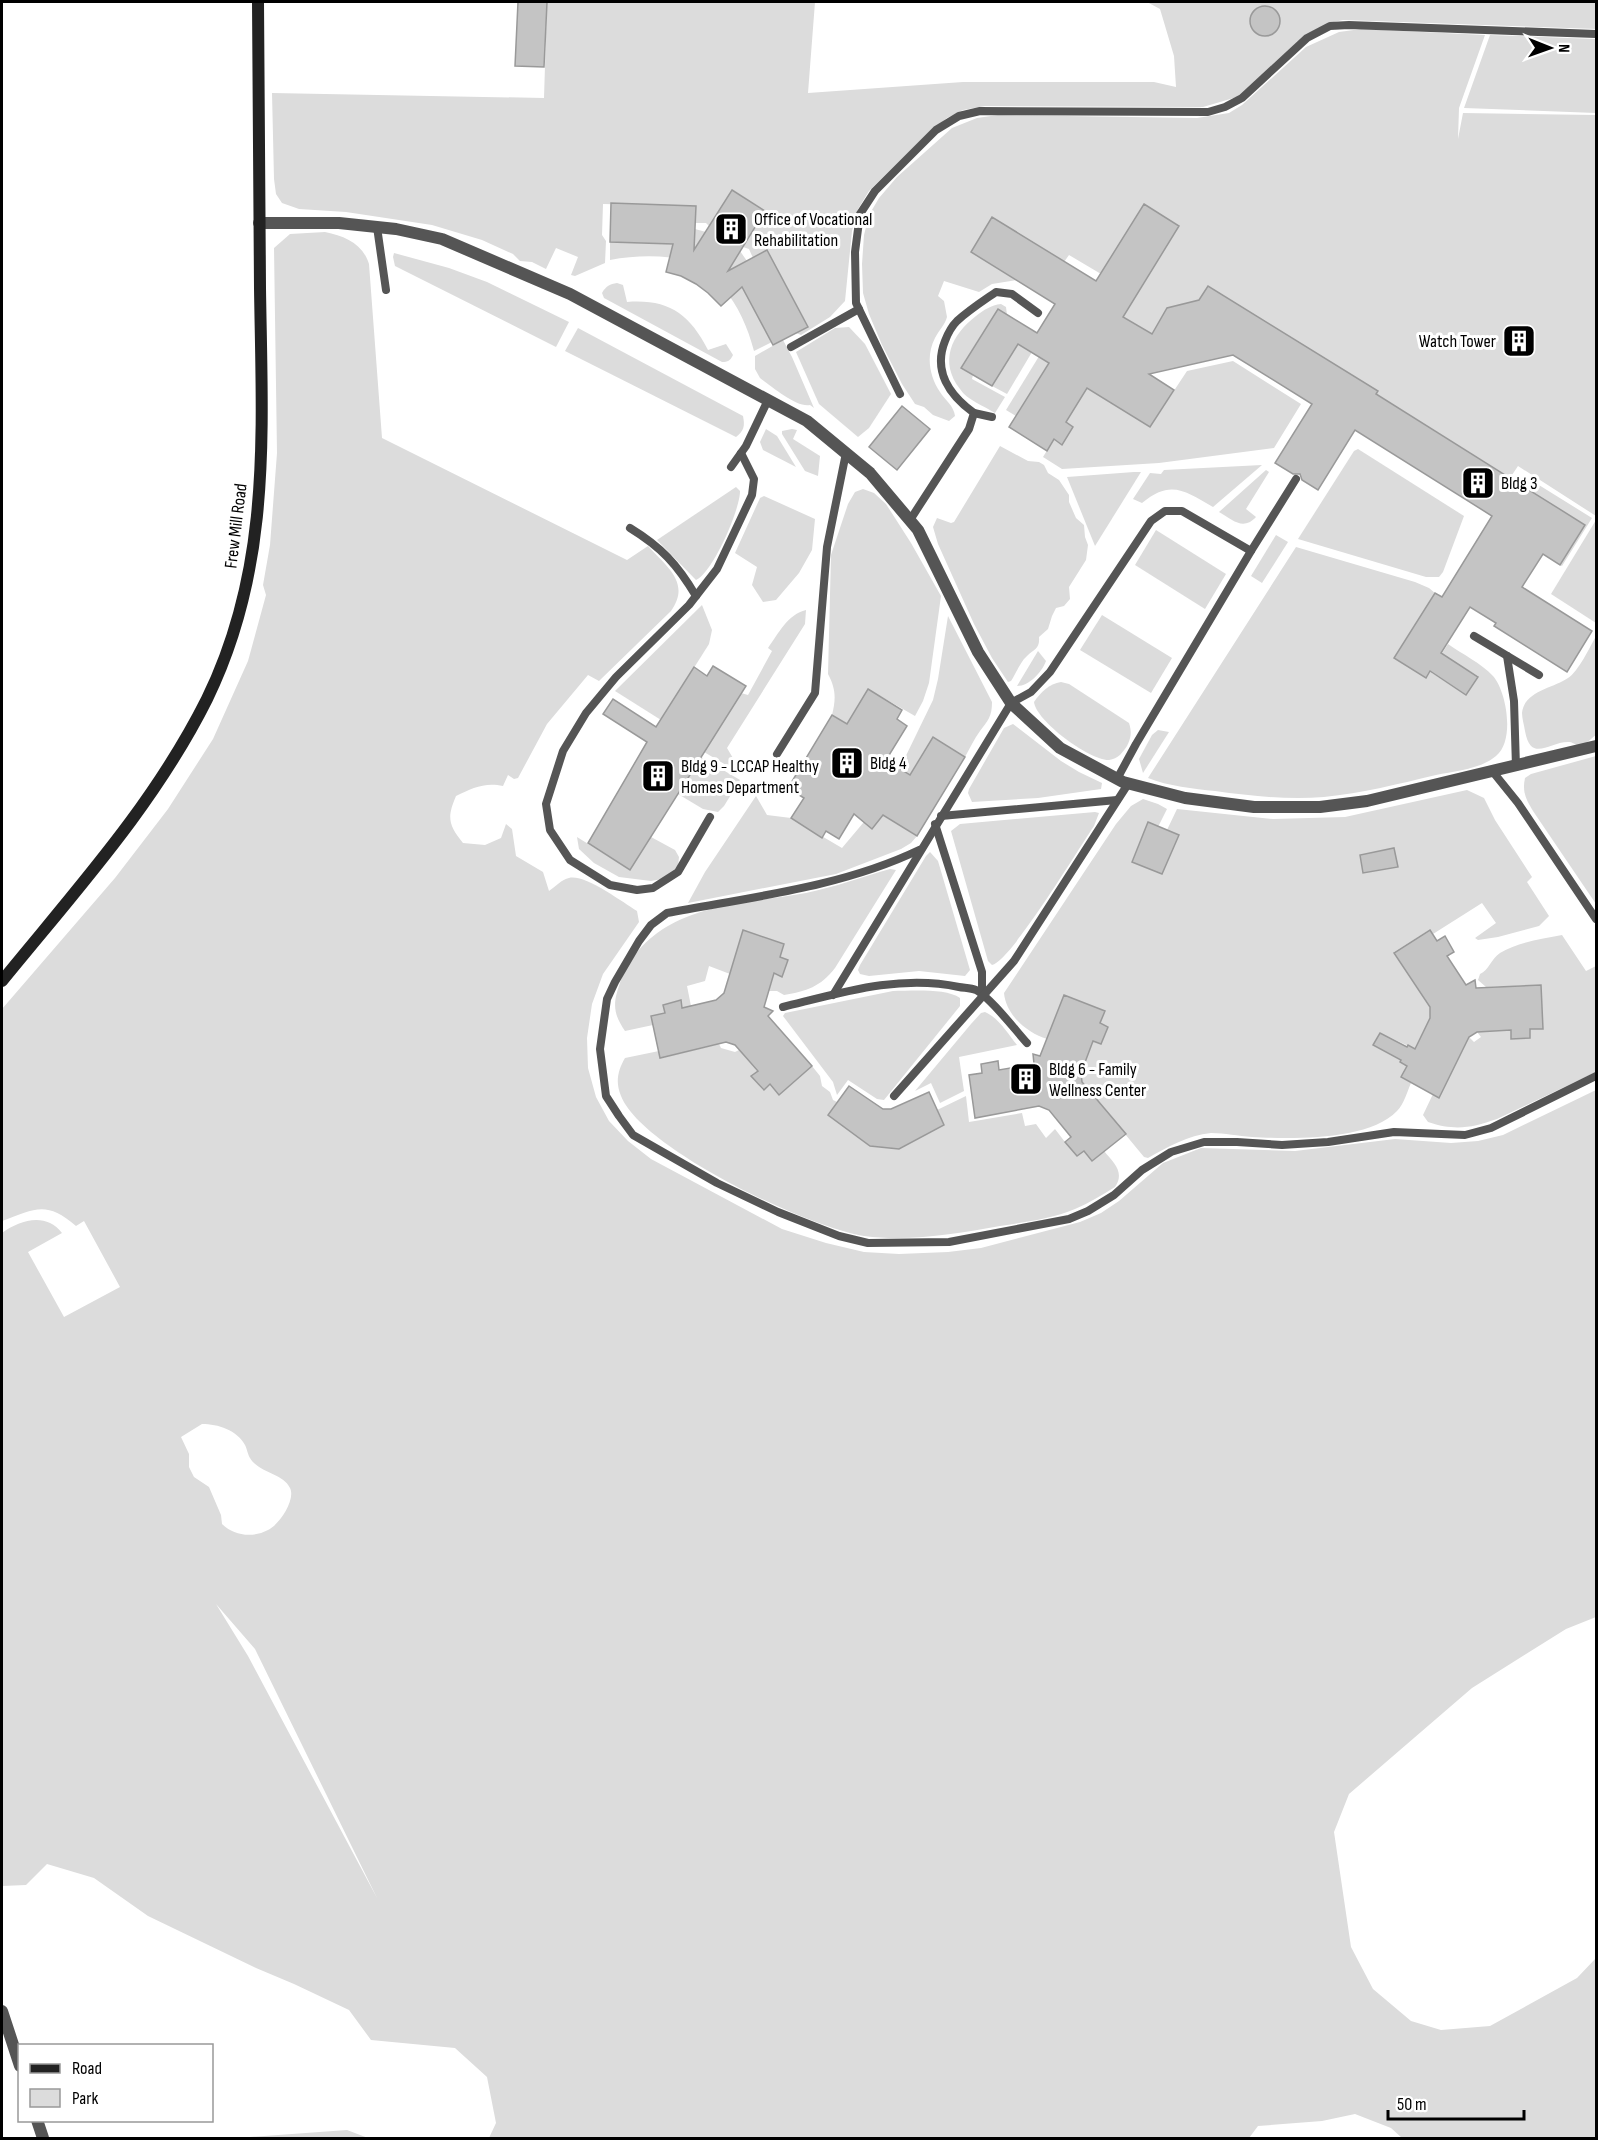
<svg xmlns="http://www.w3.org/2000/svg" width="1598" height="2140" font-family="'Sofia Sans Condensed',sans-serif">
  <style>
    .green { fill: #dcdcdc; fill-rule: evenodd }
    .building { fill: #c4c4c4; stroke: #999; stroke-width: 1.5 }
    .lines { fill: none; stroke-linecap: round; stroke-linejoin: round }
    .lane { stroke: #555; stroke-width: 8 }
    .street { stroke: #555; stroke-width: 12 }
    .secondary { stroke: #222; stroke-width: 12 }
    .labels { text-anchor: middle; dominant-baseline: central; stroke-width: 6; stroke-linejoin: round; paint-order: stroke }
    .poi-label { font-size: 18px; fill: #000; stroke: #fff; text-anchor: start }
    .street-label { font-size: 18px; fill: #000; stroke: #fff }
  </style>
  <rect width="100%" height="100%" fill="#fff"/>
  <g class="green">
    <path d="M547,2H815L808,93L963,82H1154L1176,87L1174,56L1160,9L1147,2H1596V29L1343,20L1329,23L1306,34L1237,97L1203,107L985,106L963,110L947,118L930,131L869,191L858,209L852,231L845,301L830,317L801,335L796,333L808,326L767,250L753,258L749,249L743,247L765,211L733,190L709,226L706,223H695L696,206L603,204L602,235L606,241L605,263L575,276L571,275L578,257L556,248L546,269L532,262L520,261L513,254L482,240L432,225L346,212L299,209L282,203L276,194L274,179L272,93L544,98Z"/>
    <path d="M1361,29L1485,35L1459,108L1458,139L1463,113L1596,115V516L1518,466L1510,478L1368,408L1378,391L1337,366L1327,380L1199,300L1167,308L1152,334L1122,316L1101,274L1069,255L1064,262L992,218L971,252L1017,280L992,284L979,292L944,281L938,296L944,301L947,317C945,325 939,330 935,338C926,355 929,376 940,392C945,400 954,406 955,416L949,421L933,415L924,407L915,404L902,384L882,345L869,314L863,293L862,264L864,235L869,215L879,198L897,177L952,128L977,118L998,115L1197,118L1229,113L1242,105L1306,47L1339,32Z"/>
    <path d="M1490,35L1596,39V113L1464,108Z"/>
    <path d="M695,229L706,232L691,261C665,255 637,255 610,260V242L694,245Z"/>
    <path d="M325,232C345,236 363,244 369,264L382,438L627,560L648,546C667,567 691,583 671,611L599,681L588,675L547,724L518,778L514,779L508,775L503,786C485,782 472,788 456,796C447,817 448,825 463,843L485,845L501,838L506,824L512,829L516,856L543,872L549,891C555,887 562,879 569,878C585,874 622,902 637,911L639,922L603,974L592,1004L587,1038L588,1068L596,1097L609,1121L628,1141L651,1159L782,1229L826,1243L864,1252L899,1254L948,1252L981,1248L1080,1222L1101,1213L1119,1201L1163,1163L1201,1148L1295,1151L1395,1139L1451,1143L1478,1141L1503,1135L1596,1090V1617L1566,1629L1472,1688L1349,1794L1334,1832L1351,1947L1373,1989L1411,2021L1441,2030L1490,2026L1577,1978L1596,1958V2138H1402L1391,2128L1355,2114L1322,2121L1258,2126L1249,2138H489L496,2123L487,2077L455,2048L371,2040L349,2010L294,1984L256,1968L148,1916L94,1878L47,1864L26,1885L2,1886V1233C20,1220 46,1212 62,1233L28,1252L64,1317L120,1287L84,1221L76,1226C46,1200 35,1209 2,1221V1009L115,878L168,809L213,739L248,661L266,595L263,585L270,545L277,453L274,248L290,234ZM202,1424C218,1424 237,1430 245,1445C247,1449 248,1455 250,1458C259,1473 283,1473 290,1488C296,1500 279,1525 268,1530C253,1538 234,1536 222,1524L221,1515L209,1487L194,1477L189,1467V1454L181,1437ZM216,1604L255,1649L377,1898L248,1656Z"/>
    <path d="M740,251L747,261L772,342L754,351C748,328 738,305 723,288L730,261Z"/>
    <path d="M394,253L449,268L487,282L569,322L556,347L395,266L393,257Z"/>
    <path d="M617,283L623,285L627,302C668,299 689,313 708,350L726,344L733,355C730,361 728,362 722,362L604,298L602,293C606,286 610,284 617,283Z"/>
    <path d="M1001,304L1006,307L1007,315L998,309L961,367L973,375L972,379L1005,397L995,413C984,406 967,400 960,389C939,362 951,335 976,316C984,310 991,305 1001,304Z"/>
    <path d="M849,327L865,344L891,394L869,428L858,437L819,404L796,352L835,328Z"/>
    <path d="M578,328L743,416C745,426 744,431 736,437L565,351Z"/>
    <path d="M783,340L792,357L814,408L810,405C797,408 771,386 760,378L755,369V356Z"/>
    <path d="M1018,344L1032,352L1007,394L992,386Z"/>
    <path d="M1041,353L1051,359L1016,416L1006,410Z"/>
    <path d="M1233,361L1301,404L1274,448L1159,463L1062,469L1043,457L1054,439L1062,444L1073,427L1066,422L1077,372L1090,390L1150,427L1187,371Z"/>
    <path d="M766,429L777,436L796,467L763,450L760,442Z"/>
    <path d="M792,429L797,430L793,439L820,456L818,476L805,471L782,434V431Z"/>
    <path d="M1000,446L1028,461L1039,462L1044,465L1048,473L1059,480L1069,495V502L1076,518L1084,525L1085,537L1088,545L1086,560L1069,587L1070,599L1064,606L1056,608L1052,616L1048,629L1039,637C1040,649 1034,649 1027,656C1020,662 1016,674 1011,681L1008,682L992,658L974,624L938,544L933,527L937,518L951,523L954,522Z"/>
    <path d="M1358,449L1464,516L1443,572L1439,577H1426L1298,539L1354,451Z"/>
    <path d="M1262,465L1213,507C1185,491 1171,479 1142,503L1133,499L1150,473L1161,474L1164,470Z"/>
    <path d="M1266,470L1269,472L1246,509L1256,517C1243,531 1233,520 1219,512Z"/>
    <path d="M1134,472H1141L1095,546L1067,477Z"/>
    <path d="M1526,477L1592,518L1562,566L1560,565L1584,525L1521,485Z"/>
    <path d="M736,487L740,491C740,510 713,572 696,580L657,540Z"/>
    <path d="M863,489L874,493L886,504L911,543L941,596L929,683L923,701L915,716L868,689L847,724L832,715C836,699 836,689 828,674L831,555L848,504L855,492Z"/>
    <path d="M764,496L815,519L812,550L799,573L776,600L763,602L752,585L757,567L735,553L760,498Z"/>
    <path d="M1596,520V623L1551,594Z"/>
    <path d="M1156,530L1226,574L1205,609L1135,565Z"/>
    <path d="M1276,535L1288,542L1262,583L1251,576Z"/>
    <path d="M1296,547L1415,582L1429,588L1435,593L1394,658L1426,678L1448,644C1462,654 1481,663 1493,676C1507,692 1515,741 1496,756C1481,769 1455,771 1436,775C1399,784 1362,793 1324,797C1288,800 1251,796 1215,791C1194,789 1168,786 1148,778ZM1443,655L1478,676L1466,695L1432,673Z"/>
    <path d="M702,605L712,630L709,644L661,720L615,691Z"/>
    <path d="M806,610L805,624L727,748L743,775L704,752L741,693L748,695L772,651L768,648C778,634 788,614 806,610Z"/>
    <path d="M1102,615L1172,658L1151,693L1080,650Z"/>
    <path d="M948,616L992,702C992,717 988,720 980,731C974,739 970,748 965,757L933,737L910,774L900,768L933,700L938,679Z"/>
    <path d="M1596,636V735C1590,739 1587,745 1577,745C1574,744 1572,742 1569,742C1550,741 1531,764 1525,731C1524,725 1522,718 1522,713C1524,691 1554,688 1568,678C1578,672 1590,647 1596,636Z"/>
    <path d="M1038,651L1046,661C1042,672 1029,686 1017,686Z"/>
    <path d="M1061,682L1069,684L1129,723C1132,732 1131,738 1127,746C1123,752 1118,759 1109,760C1090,761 1036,721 1034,702C1041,692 1049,684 1061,682Z"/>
    <path d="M1013,724L1061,761L1079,772L1102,783L1101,789L1038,798L972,802L968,793L969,789L1004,728Z"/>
    <path d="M1158,730L1169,732L1143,773L1139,759L1152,735Z"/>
    <path d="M1596,756V904L1533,811C1526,799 1522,792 1525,778L1531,774Z"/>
    <path d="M701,757L740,780L724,806L718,812L703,809L678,794Z"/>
    <path d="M1467,790L1484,798L1495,820L1532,877L1527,882L1549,916L1539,926L1498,937L1478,940L1475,938L1496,923L1482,903L1433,934L1429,930L1394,952L1430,1007V1018L1415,1049L1380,1033L1373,1045L1401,1059L1400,1062L1407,1066L1401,1077L1411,1083C1407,1092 1404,1104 1397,1111C1369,1141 1290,1139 1252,1137C1238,1136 1225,1133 1211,1133C1188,1135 1168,1147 1148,1158L1144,1157L1082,1082L1081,1073L1093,1041L1101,1044L1108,1027L1100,1023L1104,1011L1064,995L1047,1039C1027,1033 1006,1015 1004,993L1116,824L1131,806L1143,799L1158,804L1167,809L1158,827L1148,823L1132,861L1162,874L1178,836L1167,830L1177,809L1273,819L1345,817ZM1394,848L1397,867L1363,873L1360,855Z"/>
    <path d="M756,796L767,815L791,818L842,848L874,810L917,836L911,843L901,849L836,874L688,903L705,872Z"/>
    <path d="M1095,812L1099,813L1094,826C1079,848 1011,961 992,965L988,961L951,831L960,824Z"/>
    <path d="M577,837L630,870L651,837L675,850L679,857L678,866L672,873L662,879L651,881L619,877L594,863L579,849Z"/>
    <path d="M930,852L938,861L970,970L965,976L919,971L869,976L860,974L858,970L860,965L926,856Z"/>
    <path d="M890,869L896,870L835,968C820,987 807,991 784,995L777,991H769L774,973L782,976L788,960L780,957L743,930L730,974L709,966L705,981L687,986L691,1006L682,1008L680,1000L663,1005L665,1013L652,1016L653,1025L625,1031C612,1012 613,1002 621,980C652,904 738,905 806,893C835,887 862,877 890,869Z"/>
    <path d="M1562,935L1586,971L1596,966V1072L1497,1119C1471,1128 1455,1131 1428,1122L1423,1115L1433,1094L1469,1037L1474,1042L1481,1037L1477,1032L1511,1030V1039L1530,1029L1543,1028L1541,985L1486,987L1478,980L1480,974C1489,970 1491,959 1500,953C1518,942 1542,939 1562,935Z"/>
    <path d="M893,991C910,991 946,988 960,998V1006L884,1100L877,1099L848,1080L837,1095L833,1082L783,1016L785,1013Z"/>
    <path d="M985,1012C999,1018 1008,1034 1017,1045L959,1057L964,1091L940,1103L931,1083L915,1091L971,1024L981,1013Z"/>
    <path d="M719,1044L721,1048L735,1052L739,1050L758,1071L751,1076L763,1090L770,1084L779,1094L812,1066L820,1076L822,1086L830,1092L833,1100L837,1102L828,1115L870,1146L899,1148L944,1125L937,1110L966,1096L969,1122L1022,1113L1025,1126L1036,1124L1046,1138L1055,1129L1065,1142L1084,1151L1092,1161L1104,1151C1114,1163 1125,1172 1115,1187C1102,1195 1089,1203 1075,1209C1051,1219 1025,1222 1000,1226C955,1234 909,1242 864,1236C809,1228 642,1149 621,1096C615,1082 618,1070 625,1058L659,1051L661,1058Z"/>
    <path d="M347,2130L368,2138H237Z"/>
  </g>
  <g class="building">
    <path d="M518,2H547L544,67L515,66Z"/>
    <circle cx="1265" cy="21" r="15"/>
    <path d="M732,190L765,211L728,271L767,250L808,327L773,345L742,287L721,306L708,293L696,284L681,276L666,272L673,244L610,242L611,203L696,206L694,250Z"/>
    <path d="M1144,204L1179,226L1123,317L1152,334L1167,308L1199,300L1208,286L1378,391L1376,394L1585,525L1560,565L1543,554L1522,587L1592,631L1567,672L1494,626L1496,623L1470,607L1441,653L1478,677L1466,695L1430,671L1426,678L1394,658L1435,593L1442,597L1492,516L1355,430L1318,490L1302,480L1300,474H1293L1275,463L1312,404L1233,355L1149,374L1174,390L1150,427L1087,388L1066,422L1073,427L1062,445L1054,439L1047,451L1009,427L1049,363L1018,344L992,386L961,368L998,309L1037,333L1055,304L971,252L992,217L1096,281Z"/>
    <path d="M902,406L930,429L897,470L869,447Z"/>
    <path d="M713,666L746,686L630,870L588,843L647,742L603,714L613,699L656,727L694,667L707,676Z"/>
    <path d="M868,689L902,710L897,719L907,726L886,760L910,775L933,737L965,757L917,836L883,815L872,829L854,814L839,839L826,831L822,838L791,818L804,798L788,788L832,715L847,724Z"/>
    <path d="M1148,822L1179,835L1162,874L1132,862Z"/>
    <path d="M1394,848L1398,867L1363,873L1360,855Z"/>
    <path d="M743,930L784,944L780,957L788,960L782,977L774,973L764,1007L773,1011L768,1016L812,1066L779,1095L770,1084L764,1090L751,1076L758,1071L735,1045L726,1042L660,1058L651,1016L665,1013L663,1005L681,1000L682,1008L716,1000L724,993Z"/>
    <path d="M1430,930L1437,941L1445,936L1454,952L1447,956L1466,985L1475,980L1476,988L1541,985L1543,1029H1530V1038L1511,1039V1030L1477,1032L1469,1037L1439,1098L1401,1077L1407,1066L1400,1062L1401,1060L1373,1045L1380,1033L1407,1047L1408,1045L1415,1049L1430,1018V1007L1394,953Z"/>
    <path d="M1064,995L1105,1011L1100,1023L1108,1027L1101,1044L1093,1041L1081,1073L1082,1082L1126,1134L1092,1161L1084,1151L1077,1156L1065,1142L1071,1137L1049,1110L1039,1106L975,1118L969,1075L982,1073L981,1064L998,1061L999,1070L1034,1064L1033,1054L1040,1056Z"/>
    <path d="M849,1086L883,1109H891L929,1092L944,1125L899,1149L870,1146L828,1115Z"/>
  </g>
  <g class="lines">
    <g class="lane">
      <path d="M377,227L386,290"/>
      <path d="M791,347L859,309"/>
      <path d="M900,394L856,303L855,252L860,214L875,191L936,130L959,116L980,111L1208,112L1225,107L1242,98L1307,38L1330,26L1349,25L1596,34"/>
      <path d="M974,413L992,417"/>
      <path d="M731,467L746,446L768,400"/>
      <path d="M910,520L969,429L974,413C949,395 933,371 945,341C948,333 952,326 957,321C969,310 983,301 996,292L1012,294L1038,313"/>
      <path d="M630,528C661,547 677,564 696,596"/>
      <path d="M1251,551L1296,479"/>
      <path d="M1474,636L1539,675"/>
      <path d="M1507,656L1514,701L1516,767"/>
      <path d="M777,754L815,693L827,547L846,453"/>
      <path d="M1493,772L1518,803L1596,919"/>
      <path d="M941,816L1117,800"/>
      <path d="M710,817L678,872L653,888L637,890L610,885L570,860L550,830L546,804L563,751L586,713L616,677L689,605L717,569L752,495L754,479L741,453"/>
      <path d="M935,824L982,972V995"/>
      <path d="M919,850C842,887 751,897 667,913L651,925L639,941L615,982L607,999L600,1049L606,1096L619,1116L633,1135L717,1183L778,1212L839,1236L868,1243L949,1242L1069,1219L1088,1211L1114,1195L1142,1170L1171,1152L1204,1142H1237L1282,1145L1328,1142L1394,1132L1465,1135L1491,1128L1596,1076"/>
      <path d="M833,995L1011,703L1031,692L1050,672L1151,521L1165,511H1182L1251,551L1136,744L1117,779"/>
      <path d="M783,1007C840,993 899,974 959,987C964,988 971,988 976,990C990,997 1016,1031 1027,1043"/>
      <path d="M894,1096L1014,961L1128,784"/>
    </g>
    <g class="street">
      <path d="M259,223H339L396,229L442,239L570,294L807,421L870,473L918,530L978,652L1011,703L1060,748L1123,782L1185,798L1254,807H1320L1367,801L1596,746"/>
      <path d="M2,2011L20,2066"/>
      <path d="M37,2120L43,2138"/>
    </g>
    <path class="secondary" d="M2,981C76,890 154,805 207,699C272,566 262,431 260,288C259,192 258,97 258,2"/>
  </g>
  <defs>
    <g id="building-square" transform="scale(1.725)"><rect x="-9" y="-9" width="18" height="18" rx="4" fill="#000" stroke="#fff"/><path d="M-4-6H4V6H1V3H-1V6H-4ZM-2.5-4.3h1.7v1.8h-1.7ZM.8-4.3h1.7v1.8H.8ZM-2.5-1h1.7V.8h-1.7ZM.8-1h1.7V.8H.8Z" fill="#fff"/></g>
  </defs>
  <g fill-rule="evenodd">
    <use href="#building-square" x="731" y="229"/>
    <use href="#building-square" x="1519" y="341"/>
    <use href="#building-square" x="1478" y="483"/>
    <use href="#building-square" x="847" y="763"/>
    <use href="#building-square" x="658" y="776"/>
    <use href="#building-square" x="1026" y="1079"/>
  </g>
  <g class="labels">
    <g class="poi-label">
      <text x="754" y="219">Office of Vocational<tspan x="754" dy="21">Rehabilitation</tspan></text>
      <text x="1496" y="341" text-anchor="end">Watch Tower</text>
      <text x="1501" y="483">Bldg 3</text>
      <text x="870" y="763">Bldg 4</text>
      <text x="681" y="766">Bldg 9 - LCCAP Healthy<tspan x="681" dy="21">Homes Department</tspan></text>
      <text x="1049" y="1069">Bldg 6 - Family<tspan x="1049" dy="21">Wellness Center</tspan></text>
    </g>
    <g class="street-label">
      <text transform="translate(236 526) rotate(-83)">Frew Mill Road</text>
    </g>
  </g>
  <rect width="1598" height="2140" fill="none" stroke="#000000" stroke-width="6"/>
  <rect x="18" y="2044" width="195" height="78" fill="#ffffff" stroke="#999999" stroke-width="1.5"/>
  <rect x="30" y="2064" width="30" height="9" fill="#222222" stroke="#999999" stroke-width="1.5"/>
  <text x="72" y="2074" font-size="18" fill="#000000">Road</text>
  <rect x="30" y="2089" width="30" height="18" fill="#dcdcdc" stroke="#999999" stroke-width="1.5"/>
  <text x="72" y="2104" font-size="18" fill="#000000">Park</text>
  <g transform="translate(1550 48) rotate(91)" stroke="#ffffff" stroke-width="4.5" paint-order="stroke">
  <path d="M0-4.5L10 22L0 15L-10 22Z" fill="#000000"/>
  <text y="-9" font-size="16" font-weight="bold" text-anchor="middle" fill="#000000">N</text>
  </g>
  <path d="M1388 2110v9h136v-9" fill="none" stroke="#000000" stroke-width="3"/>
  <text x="1397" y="2110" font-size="18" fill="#000000" stroke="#ffffff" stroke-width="4.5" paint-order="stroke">50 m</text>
</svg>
